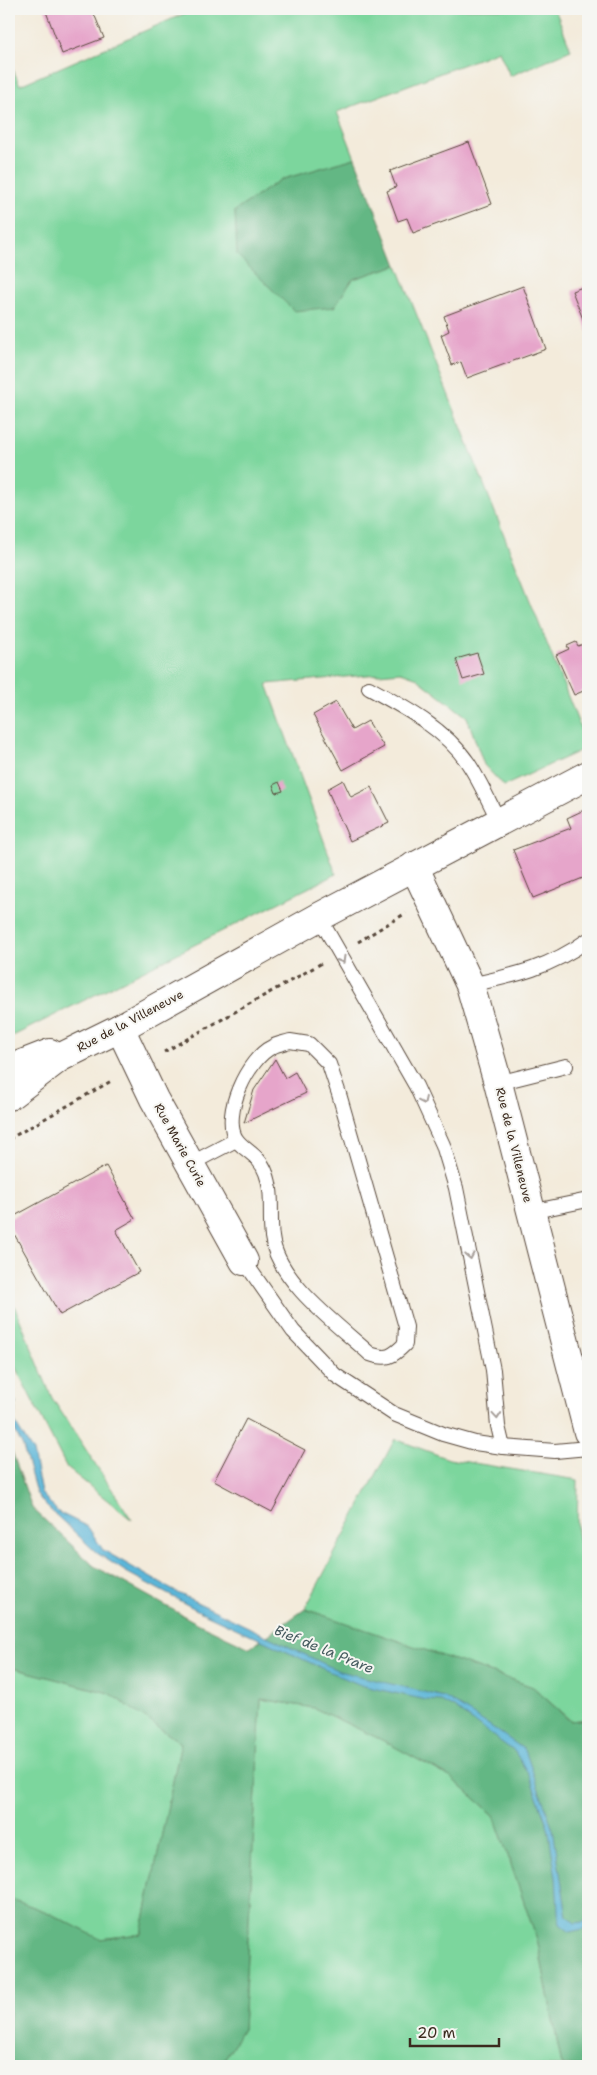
<svg xmlns="http://www.w3.org/2000/svg" width="597" height="2075" font-family="'Shantell Sans',sans-serif">
  <style>
    .green { fill: #7bd69d; stroke: #5b805e }
    .forest { fill: #64b784; stroke: #507051 }
    .water { fill: #5ab5d8; stroke: #4a707b }
    .building { fill: #e6a5ca }
    .lines { fill: none; stroke-linecap: round; stroke-linejoin: round }
    .service-casing { stroke: #57473a; stroke-width: 16 }
    .minor-casing { stroke: #57473a; stroke-width: 30 }
    .secondary-casing { stroke: #57473a; stroke-width: 30 }
    .path { stroke: #57473a; stroke-width: 3; stroke-dasharray: 4 4; stroke-linecap: butt }
    .service { stroke: #fff; stroke-width: 14 }
    .minor { stroke: #fff; stroke-width: 28 }
    .secondary { stroke: #fff; stroke-width: 28 }
    .oneway { stroke: #a79f9a }
    .labels { text-anchor: middle; dominant-baseline: central; stroke-width: 4; stroke-linejoin: round; paint-order: stroke }
    .street-label { font-size: 12px; fill: #3b2a1e; stroke: #f6f6f2 }
    .water-label { font-size: 14px; font-style: italic; fill: #465b5f; stroke: #f6f6f2 }
  </style>
  <rect width="100%" height="100%" fill="#f6f6f2"/>
  <filter id="ink" filterUnits="userSpaceOnUse"><feTurbulence type="fractalNoise" baseFrequency=".02" numOctaves="2"/><feDisplacementMap in="SourceGraphic" scale="10" xChannelSelector="R" yChannelSelector="G"/><feConvolveMatrix kernelMatrix="1 2 1 2 8 2 1 2 1" color-interpolation-filters="sRGB"/></filter>
  <filter id="wash" filterUnits="userSpaceOnUse"><feTurbulence type="fractalNoise" baseFrequency=".0096" numOctaves="4" result="noise"/><feDisplacementMap in="SourceGraphic" scale="20" xChannelSelector="R" yChannelSelector="G"/><feGaussianBlur stdDeviation="1.12" result="paint"/><feColorMatrix in="noise" values="0 0 0 0 0 0 0 0 0 0 0 0 0 0 0 0 0 1.4 0 .05"/><feComposite in="paint" operator="in"/></filter>
  <g filter="url(#wash)">
    <rect width="100%" height="100%" fill="#f3ebdb"/>
    <g class="green">
      <path d="M195,9H555L571,50L510,76L499,51L337,112L355,158L280,180L235,211L238,255L334,307L353,279L397,265L588,747L504,786L484,765L467,717L415,677L401,672L267,684L336,874L9,1038V61L20,85Z"/>
      <path d="M9,1293L52,1398L132,1520L67,1468L9,1355Z"/>
      <path d="M395,1439L449,1459L578,1480L577,1532L588,1585V1719L571,1721L533,1687L305,1609Z"/>
      <path d="M9,1667L109,1693L181,1743L141,1934L100,1939L47,1912L9,1898Z"/>
      <path d="M261,1699L314,1708L384,1741L450,1777L494,1815L538,1943L562,2066H220L243,2029Z"/>
    </g>
    <g class="forest">
      <path d="M355,158L397,265L353,279L334,307L294,311L237,255L235,211L280,180Z"/>
      <path d="M9,1443L32,1508L94,1566L195,1622L250,1648L305,1609L533,1687L570,1721L588,1719V2066H562L538,1943L494,1815L450,1777L384,1741L314,1708L261,1699L243,2029L220,2066H9V1898L47,1912L100,1939L141,1934L181,1743L109,1693L9,1667Z"/>
    </g>
    <path class="water" d="M9,1388L16,1403L14,1421L33,1452L41,1493L58,1512L88,1527L103,1550L174,1591L339,1671L444,1697L489,1725L525,1750L553,1829L567,1916L575,1923L588,1921V1928L570,1932L560,1924L558,1913L556,1878L548,1827L530,1777L515,1752L454,1708L441,1701L426,1700L363,1686L330,1672L199,1611L126,1572L97,1553L45,1505L36,1493L23,1447L9,1418Z"/>
    <g id="blocks">
      <g class="building">
        <path d="M45,9H92L104,38L62,54Z"/>
        <path d="M469,142L492,204L413,233L407,218L398,221L387,191L396,187L390,171Z"/>
        <path d="M588,285V332L572,291Z"/>
        <path d="M523,286L546,349L467,378L461,362L452,365L441,335L449,331L444,316Z"/>
        <path d="M588,431V446L583,432Z"/>
        <path d="M576,642L578,646L588,642V663L586,664L588,668V689L574,695L556,655L569,649L567,646Z"/>
        <path d="M477,653L484,674L463,680L456,659Z"/>
        <path d="M336,702L352,730L368,721L384,747L343,770L313,715Z"/>
        <path d="M343,780L351,797L371,787L389,823L350,841L327,789Z"/>
        <path d="M279,782L283,791L276,793L273,785Z"/>
        <path d="M584,810L588,821V876L533,898L513,850L571,828L567,818Z"/>
        <path d="M275,1059L285,1078L295,1072L306,1093L244,1123L254,1090Z"/>
        <path d="M106,1166L135,1219L116,1230L139,1272L60,1315L9,1225V1219Z"/>
        <path d="M246,1419L305,1450L272,1512L214,1481Z"/>
      </g>
    </g>
  </g>
  <g filter="url(#ink)">
    <use href="#blocks" fill-opacity="0" stroke="#57473a" stroke-width="1"/>
    <g class="lines">
      <g class="service-casing">
        <g id="service">
          <path d="M369,688C404,707 445,729 468,763C480,781 489,802 499,821"/>
          <path d="M319,917L416,1086L443,1145L456,1188L493,1370L498,1426L503,1447"/>
          <path d="M470,985C516,975 549,968 588,940"/>
          <path d="M290,1041L309,1044L329,1064L339,1094L406,1327L405,1344C392,1357 387,1360 370,1354C338,1325 277,1281 272,1237C269,1215 274,1193 266,1173C259,1154 244,1151 236,1139C221,1115 248,1058 272,1047C277,1044 284,1043 290,1041Z"/>
          <path d="M498,1083L566,1066"/>
          <path d="M190,1164L236,1140"/>
          <path d="M530,1212L588,1200"/>
          <path d="M244,1261L293,1331L335,1375L394,1414L443,1434L475,1443L503,1447L555,1451L588,1448"/>
        </g>
      </g>
      <g class="minor-casing">
        <g id="minor">
          <path d="M414,866L470,985L498,1083L588,1432"/>
          <path d="M120,1028L154,1099L244,1261"/>
        </g>
      </g>
      <g class="secondary-casing">
        <g id="secondary">
          <path d="M9,1069L50,1053"/>
          <path d="M9,1096L59,1058L120,1028L319,917L588,775"/>
        </g>
      </g>
      <g class="path">
        <path d="M358,942L406,913"/>
        <path d="M164,1052L322,963"/>
        <path d="M9,1139L113,1080"/>
      </g>
      <use href="#service" class="service"/>
      <use href="#minor" class="minor"/>
      <use href="#secondary" class="secondary"/>
    </g>
    <defs><path id="oneway-chevron" d="M-2-3.5L2.5 0L-2 3.5" fill="none" stroke-width="1.6" stroke-linecap="round" stroke-linejoin="round" transform="scale(1.25)"/></defs>
    <g class="oneway">
      <use href="#oneway-chevron" transform="translate(342 960) rotate(60)"/>
      <use href="#oneway-chevron" transform="translate(423 1101) rotate(65)"/>
      <use href="#oneway-chevron" transform="translate(470 1256) rotate(79)"/>
      <use href="#oneway-chevron" transform="translate(497 1416) rotate(85)"/>
    </g>
  </g>
  <g class="labels">
    <g class="street-label">
      <text transform="translate(130 1021) rotate(-28)">Rue de la Villeneuve</text>
      <text transform="translate(180 1145) rotate(61)">Rue Marie Curie</text>
      <text transform="translate(514 1145) rotate(76)">Rue de la Villeneuve</text>
    </g>
    <g class="water-label">
      <text transform="translate(324 1649) rotate(22)">Bief de la Prare</text>
    </g>
  </g>
  <rect width="597" height="2075" fill="none" stroke="#f6f6f2" stroke-width="30"/>
  <path d="M410 2038v8h89v-8" fill="none" stroke="#3b2a1e" stroke-width="2.5"/>
  <text x="417" y="2038" font-size="15" fill="#3b2a1e" stroke="#f6f6f2" stroke-width="4" paint-order="stroke">20 m</text>
</svg>
